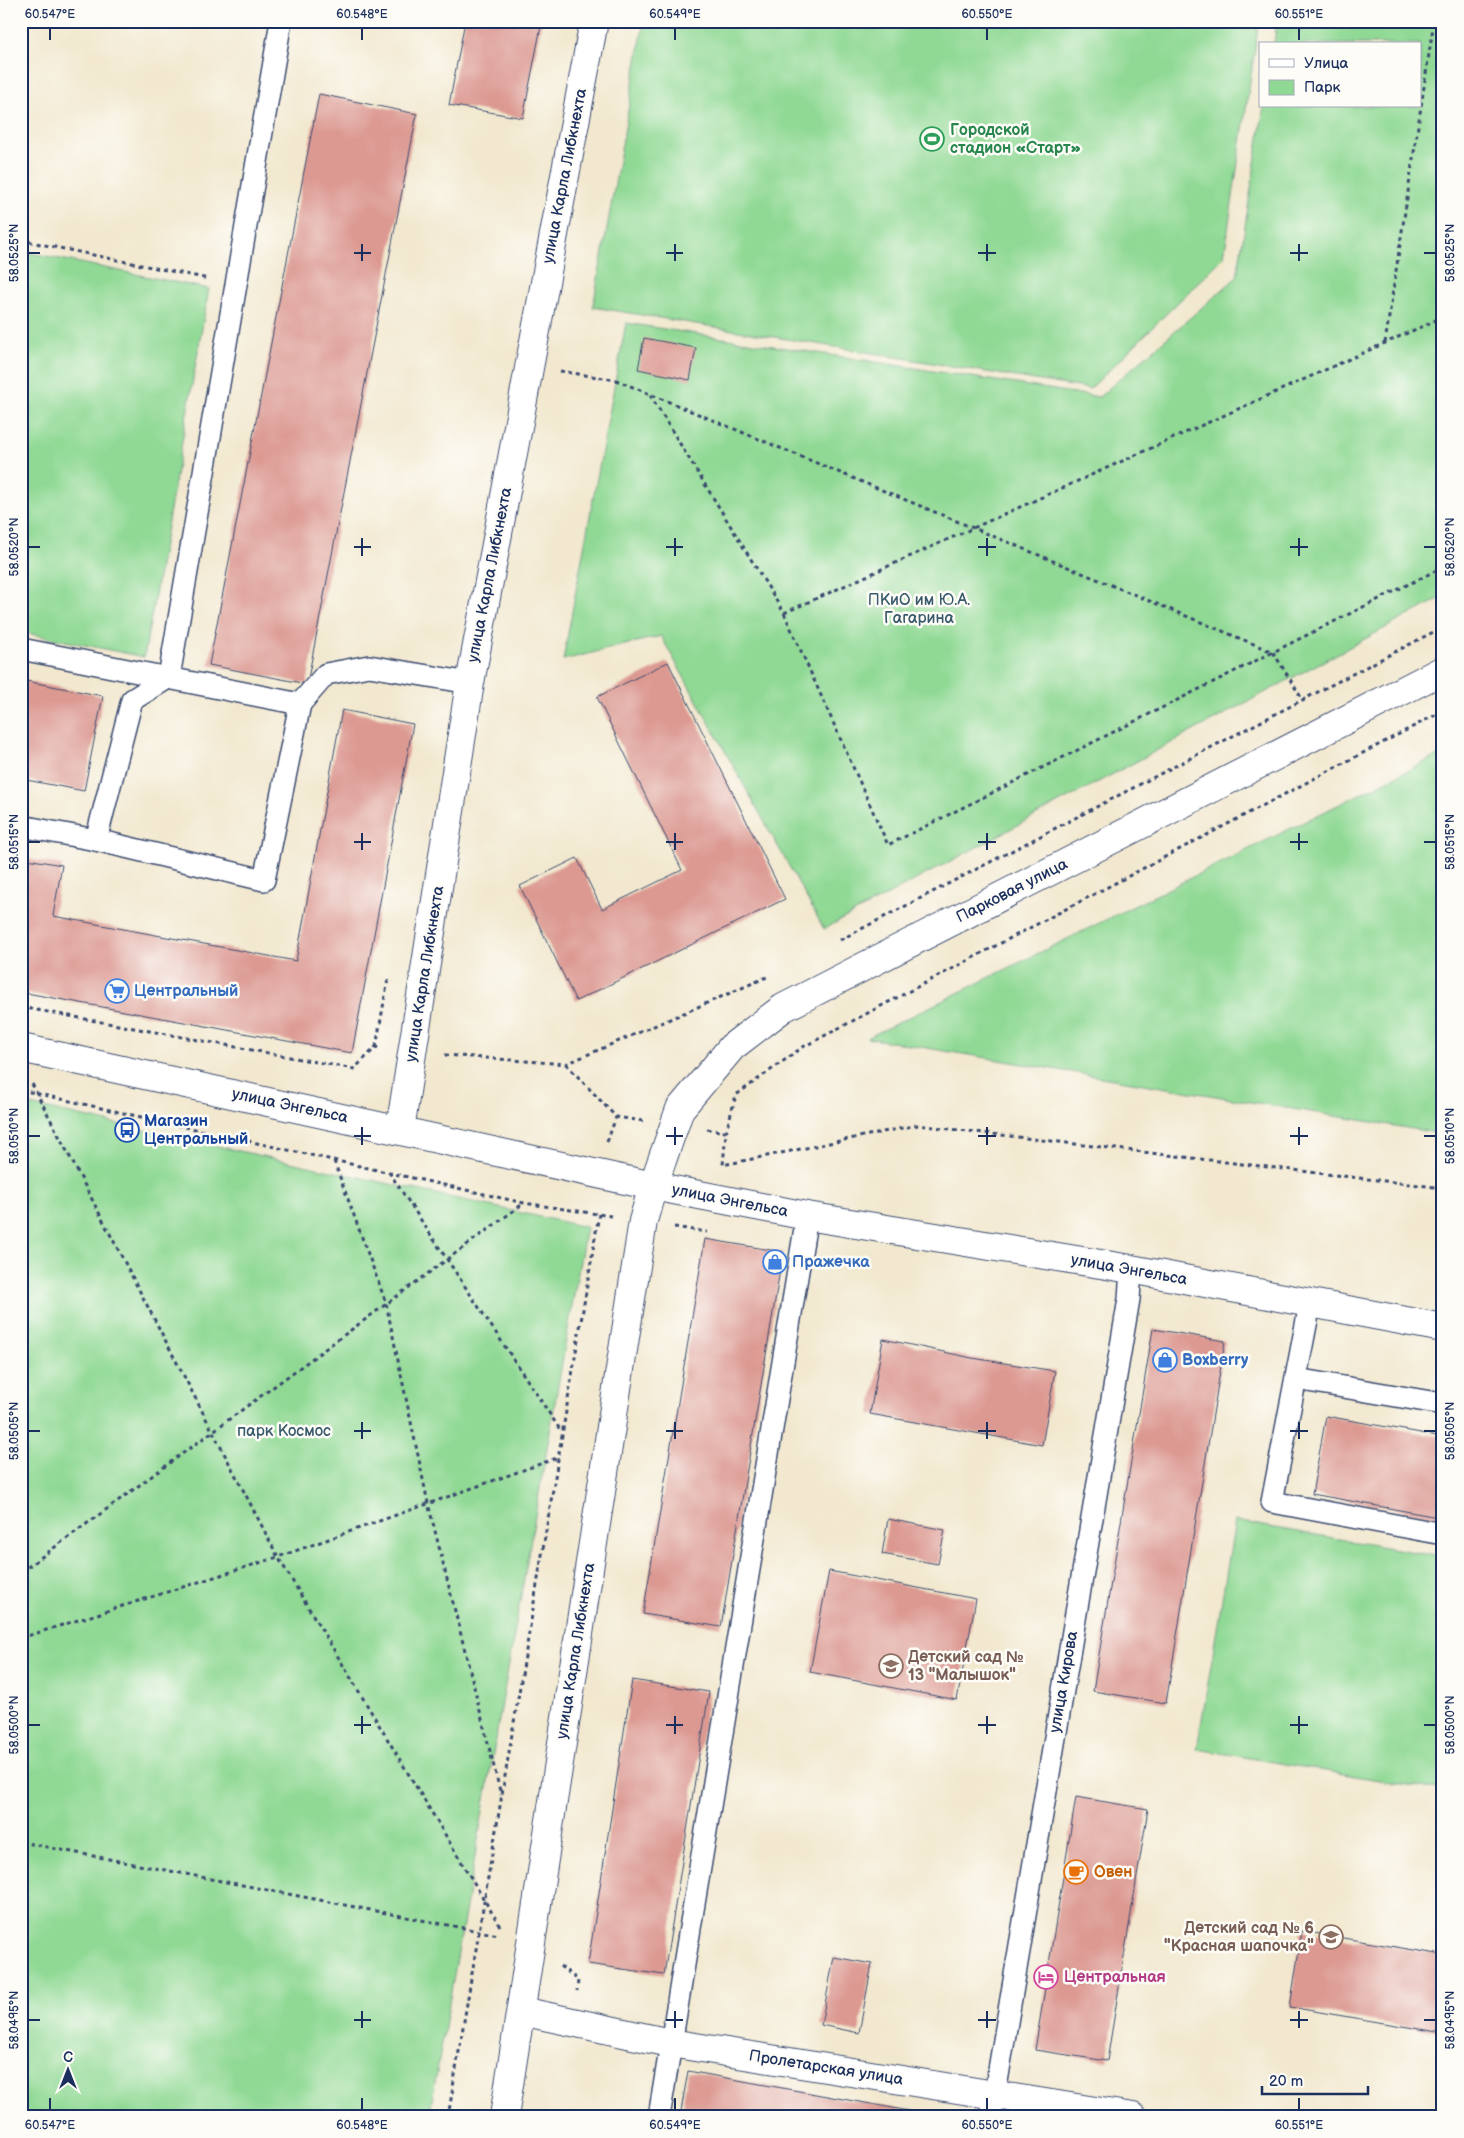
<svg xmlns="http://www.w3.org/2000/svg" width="1464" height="2138" font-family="'Balsamiq Sans',sans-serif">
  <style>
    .green { fill: #90d994; stroke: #568479 }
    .building { fill: #dc9992 }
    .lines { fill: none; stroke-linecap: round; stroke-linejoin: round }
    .lane-casing { stroke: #3b4b6f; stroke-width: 24 }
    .street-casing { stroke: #3b4b6f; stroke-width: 30 }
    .secondary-casing { stroke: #3b4b6f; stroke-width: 30 }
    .path { stroke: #3b4b6f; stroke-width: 3; stroke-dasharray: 4 4; stroke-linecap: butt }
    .lane { stroke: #fff; stroke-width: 21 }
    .street { stroke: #fff; stroke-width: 28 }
    .secondary { stroke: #fff; stroke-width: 28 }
    .ticks { fill: none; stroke: #1b2f5e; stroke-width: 2 }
    .labels { text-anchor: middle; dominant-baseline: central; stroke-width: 5; stroke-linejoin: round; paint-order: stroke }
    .leisure-label { font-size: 16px; font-weight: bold; fill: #27864d; stroke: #fdfcf7; text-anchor: start }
    .street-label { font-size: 16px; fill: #1b2f5e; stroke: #fdfcf7 }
    .park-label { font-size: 16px; fill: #385a6c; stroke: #fdfcf7 }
    .shop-label { font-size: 16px; font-weight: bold; fill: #366cbe; stroke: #fdfcf7; text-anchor: start }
    .transit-label { font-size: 16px; font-weight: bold; fill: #164399; stroke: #fdfcf7; text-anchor: start }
    .education-label { font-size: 16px; font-weight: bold; fill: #785e54; stroke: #fdfcf7; text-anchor: start }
    .food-label { font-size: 16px; font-weight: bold; fill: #c56008; stroke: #fdfcf7; text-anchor: start }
    .hotel-label { font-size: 16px; font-weight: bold; fill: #b23c85; stroke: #fdfcf7; text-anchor: start }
    .neatline { fill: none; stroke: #1b2f5e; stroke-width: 2 }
    .ticks-label { font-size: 12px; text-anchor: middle; fill: #1b2f5e }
  </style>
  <rect width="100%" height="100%" fill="#fdfcf7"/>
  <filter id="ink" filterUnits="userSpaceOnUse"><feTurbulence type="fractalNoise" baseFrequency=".02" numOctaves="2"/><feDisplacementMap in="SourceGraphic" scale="10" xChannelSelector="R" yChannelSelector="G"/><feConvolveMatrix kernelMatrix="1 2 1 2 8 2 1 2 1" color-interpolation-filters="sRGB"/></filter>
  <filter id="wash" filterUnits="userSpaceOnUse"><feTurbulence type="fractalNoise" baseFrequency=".0096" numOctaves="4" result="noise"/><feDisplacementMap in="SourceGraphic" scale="20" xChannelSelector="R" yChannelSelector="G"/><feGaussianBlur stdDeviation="1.12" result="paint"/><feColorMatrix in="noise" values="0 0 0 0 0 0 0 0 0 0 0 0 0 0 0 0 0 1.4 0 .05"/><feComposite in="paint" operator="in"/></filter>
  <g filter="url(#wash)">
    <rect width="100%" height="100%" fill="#f2e8cf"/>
    <g class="green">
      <path d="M644,21H1259L1224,257L1090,389L593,307Z"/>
      <path d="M1277,21H1443V597L824,929L661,636L563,660L626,323L1099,397L1237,277L1264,106H1420V44H1274Z"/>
      <path d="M21,251L209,289L144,657L21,632Z"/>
      <path d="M1443,753V1134L867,1038Z"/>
      <path d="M21,1103L586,1227L429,2117H21Z"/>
      <path d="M1235,1521L1443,1557V1791L1197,1749Z"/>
    </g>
    <g id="blocks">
      <g class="building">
        <path d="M465,21H542L523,118L449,105Z"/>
        <path d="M319,94L417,114L307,684L209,665Z"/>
        <path d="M644,338L696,348L690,380L638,369Z"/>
        <path d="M668,662L785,899L576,1001L520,886L577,858L602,909L682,870L597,697Z"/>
        <path d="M21,680L103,696L84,791L21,779Z"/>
        <path d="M342,710L413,724L352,1053L21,992V858L62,865L53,916L296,961Z"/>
        <path d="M705,1239L783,1252L721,1627L643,1614Z"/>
        <path d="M1153,1329L1225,1341L1166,1703L1093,1691Z"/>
        <path d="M883,1339L972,1358L1055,1371L1042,1445L870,1414Z"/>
        <path d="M1326,1416L1443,1437V1518L1312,1494Z"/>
        <path d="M888,1519L945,1530L938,1564L882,1554Z"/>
        <path d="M829,1571L976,1599L957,1700L810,1672Z"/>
        <path d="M632,1680L709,1692L664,1975L588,1964Z"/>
        <path d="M1076,1797L1148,1809L1107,2061L1035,2050Z"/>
        <path d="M1302,1931L1443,1955V2033L1290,2007Z"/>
        <path d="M834,1957L872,1964L859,2033L821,2025Z"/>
        <path d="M688,2071L937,2116V2117H680Z"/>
      </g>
    </g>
  </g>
  <g filter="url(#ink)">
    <use href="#blocks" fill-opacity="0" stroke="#3b4b6f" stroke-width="1"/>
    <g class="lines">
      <g class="lane-casing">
        <g id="lane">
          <path d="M21,649L300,704L326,674L369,666L470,683"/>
          <path d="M21,826L96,840L264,880L300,704"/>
          <path d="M96,840L132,700L169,677L281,21"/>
          <path d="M1310,1304L1272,1502L1443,1534"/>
          <path d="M1296,1379L1443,1404"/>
          <path d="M659,2117L807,1216"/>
          <path d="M991,2117L1129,1299L1131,1269"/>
        </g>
      </g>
      <g class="street-casing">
        <g id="street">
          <path d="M400,1130L470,683L594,21"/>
          <path d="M653,1186L807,1216L1131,1269L1443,1328"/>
          <path d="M521,2011L670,2043L1133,2117"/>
        </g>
      </g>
      <g class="secondary-casing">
        <g id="secondary">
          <path d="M21,1048L653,1186"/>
          <path d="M504,2117L643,1221L653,1186L680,1109L732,1047L783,1008L1443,670"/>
        </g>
      </g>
      <g class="path">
        <path d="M21,240L209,279"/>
        <path d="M1385,343L1434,21"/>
        <path d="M560,371L616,380L1273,652L1304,702"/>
        <path d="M650,395L784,613L1443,317"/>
        <path d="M784,613L888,845L1443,567"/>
        <path d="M1443,711L803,1047L736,1095L726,1132L723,1165L917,1125L1443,1188"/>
        <path d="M840,940L1443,627"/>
        <path d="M21,1007L354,1069L376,1047L381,1048"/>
        <path d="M376,1047L388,979"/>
        <path d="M445,1055L566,1064L767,977"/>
        <path d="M566,1064L616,1117L643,1121"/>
        <path d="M32,1084L278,1557L500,1926"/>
        <path d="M21,1090L524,1203L611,1216"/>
        <path d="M707,1129L726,1132"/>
        <path d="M607,1142L616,1117"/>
        <path d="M334,1161L386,1303L428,1503L501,1795"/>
        <path d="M389,1172L561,1431"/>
        <path d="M674,1227L707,1232"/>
        <path d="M21,1572L524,1203"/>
        <path d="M21,1638L278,1557L557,1458"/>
        <path d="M21,1842L499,1935"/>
        <path d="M560,1966L578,1980L577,1991"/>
        <path d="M448,2117L599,1214"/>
      </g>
      <use href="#lane" class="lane"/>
      <use href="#street" class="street"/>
      <use href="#secondary" class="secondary"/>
    </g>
  </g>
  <path class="ticks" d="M50,28V40M362,28V40M675,28V40M987,28V40M1299,28V40M362,244V261M675,244V261M987,244V261M1299,244V261M28,253H40M354,253H371M666,253H683M978,253H996M1290,253H1308M1424,253H1436M362,538V556M675,538V556M987,538V556M1299,538V556M28,547H40M354,547H371M666,547H683M978,547H996M1290,547H1308M1424,547H1436M362,833V850M675,833V850M987,833V850M1299,833V850M28,842H40M354,842H371M666,842H683M978,842H996M1290,842H1308M1424,842H1436M362,1127V1145M675,1127V1145M987,1127V1145M1299,1127V1145M28,1136H40M354,1136H371M666,1136H683M978,1136H996M1290,1136H1308M1424,1136H1436M362,1422V1439M675,1422V1439M987,1422V1439M1299,1422V1439M28,1431H40M354,1431H371M666,1431H683M978,1431H996M1290,1431H1308M1424,1431H1436M362,1716V1734M675,1716V1734M987,1716V1734M1299,1716V1734M28,1725H40M354,1725H371M666,1725H683M978,1725H996M1290,1725H1308M1424,1725H1436M362,2011V2028M675,2011V2028M987,2011V2028M1299,2011V2028M28,2020H40M354,2020H371M666,2020H683M978,2020H996M1290,2020H1308M1424,2020H1436M50,2098V2110M362,2098V2110M675,2098V2110M987,2098V2110M1299,2098V2110"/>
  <defs>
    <g id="stadium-ring" transform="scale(1.25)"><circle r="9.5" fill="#fdfcf7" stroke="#2e9e5b" stroke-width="1.5"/><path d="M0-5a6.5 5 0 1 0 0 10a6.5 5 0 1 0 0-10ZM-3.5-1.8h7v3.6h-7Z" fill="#2e9e5b"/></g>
    <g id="supermarket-ring" transform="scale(1.25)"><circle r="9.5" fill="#fdfcf7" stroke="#3f7fe0" stroke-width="1.5"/><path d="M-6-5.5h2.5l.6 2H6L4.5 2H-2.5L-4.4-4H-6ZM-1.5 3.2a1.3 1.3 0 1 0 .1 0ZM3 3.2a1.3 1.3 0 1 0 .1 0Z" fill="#3f7fe0"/></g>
    <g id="bus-ring" transform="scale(1.25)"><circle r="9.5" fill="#fdfcf7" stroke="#1a4fb4" stroke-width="1.5"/><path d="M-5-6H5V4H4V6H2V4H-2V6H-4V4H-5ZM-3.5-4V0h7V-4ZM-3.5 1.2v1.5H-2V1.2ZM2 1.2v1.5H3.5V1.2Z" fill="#1a4fb4"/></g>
    <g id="shop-ring" transform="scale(1.25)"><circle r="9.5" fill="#fdfcf7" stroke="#3f7fe0" stroke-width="1.5"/><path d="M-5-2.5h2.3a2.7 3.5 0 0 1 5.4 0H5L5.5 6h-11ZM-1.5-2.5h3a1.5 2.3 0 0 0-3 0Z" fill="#3f7fe0"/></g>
    <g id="school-ring" transform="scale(1.25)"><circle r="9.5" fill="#fdfcf7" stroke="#8d6e63" stroke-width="1.5"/><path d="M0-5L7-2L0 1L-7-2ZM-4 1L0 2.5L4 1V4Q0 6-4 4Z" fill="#8d6e63"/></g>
    <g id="cafe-ring" transform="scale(1.25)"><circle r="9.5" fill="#fdfcf7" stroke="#e8710a" stroke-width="1.5"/><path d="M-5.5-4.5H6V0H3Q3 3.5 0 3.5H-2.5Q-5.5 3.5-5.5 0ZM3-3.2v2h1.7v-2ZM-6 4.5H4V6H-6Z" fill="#e8710a"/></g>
    <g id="hotel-ring" transform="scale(1.25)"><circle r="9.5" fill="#fdfcf7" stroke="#d1479c" stroke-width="1.5"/><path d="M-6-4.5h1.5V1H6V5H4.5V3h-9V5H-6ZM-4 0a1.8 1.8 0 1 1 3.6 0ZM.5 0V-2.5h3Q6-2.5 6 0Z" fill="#d1479c"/></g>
  </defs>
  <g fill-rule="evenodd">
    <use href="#stadium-ring" x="932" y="139"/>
    <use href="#supermarket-ring" x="117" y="991"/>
    <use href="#bus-ring" x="127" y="1130"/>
    <use href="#shop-ring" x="775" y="1262"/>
    <use href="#shop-ring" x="1165" y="1360"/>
    <use href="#school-ring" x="891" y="1666"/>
    <use href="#cafe-ring" x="1076" y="1872"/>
    <use href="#school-ring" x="1331" y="1937"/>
    <use href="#hotel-ring" x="1046" y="1977"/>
  </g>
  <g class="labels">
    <g class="leisure-label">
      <text x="950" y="130">Городской<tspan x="950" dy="18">стадион «Старт»</tspan></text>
    </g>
    <g class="street-label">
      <text transform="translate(565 176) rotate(-79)">улица Карла Либкнехта</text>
      <text transform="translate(490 575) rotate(-79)">улица Карла Либкнехта</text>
      <text transform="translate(1012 891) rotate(-27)">Парковая улица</text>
      <text transform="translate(425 974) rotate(-81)">улица Карла Либкнехта</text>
      <text transform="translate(290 1106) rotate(12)">улица Энгельса</text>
      <text transform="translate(730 1201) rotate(11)">улица Энгельса</text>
      <text transform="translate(1129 1270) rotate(10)">улица Энгельса</text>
      <text transform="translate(576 1651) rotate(-81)">улица Карла Либкнехта</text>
      <text transform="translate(1064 1682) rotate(-80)">улица Кирова</text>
      <text transform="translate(826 2068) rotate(9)">Пролетарская улица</text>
    </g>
    <g class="park-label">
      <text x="919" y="600">ПКиО им Ю.А.<tspan x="919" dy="18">Гагарина</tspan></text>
      <text x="284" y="1431">парк Космос</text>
    </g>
    <g class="shop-label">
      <text x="134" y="991">Центральный</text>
      <text x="792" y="1262">Пражечка</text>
      <text x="1182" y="1360">Boxberry</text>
    </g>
    <g class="transit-label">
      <text x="144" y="1121">Магазин<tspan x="144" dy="18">Центральный</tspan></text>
    </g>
    <g class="education-label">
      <text x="908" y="1657">Детский сад №<tspan x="908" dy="18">13 "Малышок"</tspan></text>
      <text x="1314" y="1928" text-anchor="end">Детский сад № 6<tspan x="1314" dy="18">"Красная шапочка"</tspan></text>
    </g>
    <g class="food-label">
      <text x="1094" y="1872">Овен</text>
    </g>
    <g class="hotel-label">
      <text x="1064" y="1977">Центральная</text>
    </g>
  </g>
  <rect width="1464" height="2138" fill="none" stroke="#fdfcf7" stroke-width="55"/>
  <rect x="1259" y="42" width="162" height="65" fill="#fdfcf7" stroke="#a3aaba"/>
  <rect x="1269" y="59" width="25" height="8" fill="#ffffff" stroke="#a3aaba"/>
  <text x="1304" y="68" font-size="15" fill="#1b2f5e">Улица</text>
  <rect x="1269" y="80" width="25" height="15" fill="#90d994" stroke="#a3aaba"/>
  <text x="1304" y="92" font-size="15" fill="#1b2f5e">Парк</text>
  <g transform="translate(68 2070)" stroke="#fdfcf7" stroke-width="4" paint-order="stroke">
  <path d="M0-4L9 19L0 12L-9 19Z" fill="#1b2f5e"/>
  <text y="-8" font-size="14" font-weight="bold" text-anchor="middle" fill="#1b2f5e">С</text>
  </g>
  <path d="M1262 2086v8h106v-8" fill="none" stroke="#1b2f5e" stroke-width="2.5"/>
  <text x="1269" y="2086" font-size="15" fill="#1b2f5e" stroke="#fdfcf7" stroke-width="4" paint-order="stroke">20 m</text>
  <rect x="28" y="28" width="1408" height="2082" class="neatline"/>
  <g class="ticks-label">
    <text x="50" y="18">60.547°E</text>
    <text x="362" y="18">60.548°E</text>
    <text x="675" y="18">60.549°E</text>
    <text x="987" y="18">60.550°E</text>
    <text x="1299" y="18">60.551°E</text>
    <text transform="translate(14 253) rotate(-90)" y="4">58.0525°N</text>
    <text transform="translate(1450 253) rotate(-90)" y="4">58.0525°N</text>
    <text transform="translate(14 547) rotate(-90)" y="4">58.0520°N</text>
    <text transform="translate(1450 547) rotate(-90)" y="4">58.0520°N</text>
    <text transform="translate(14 842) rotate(-90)" y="4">58.0515°N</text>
    <text transform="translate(1450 842) rotate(-90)" y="4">58.0515°N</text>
    <text transform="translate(14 1136) rotate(-90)" y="4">58.0510°N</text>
    <text transform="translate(1450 1136) rotate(-90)" y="4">58.0510°N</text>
    <text transform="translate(14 1431) rotate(-90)" y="4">58.0505°N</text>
    <text transform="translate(1450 1431) rotate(-90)" y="4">58.0505°N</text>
    <text transform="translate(14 1725) rotate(-90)" y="4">58.0500°N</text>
    <text transform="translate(1450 1725) rotate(-90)" y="4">58.0500°N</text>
    <text transform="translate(14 2020) rotate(-90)" y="4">58.0495°N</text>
    <text transform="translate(1450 2020) rotate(-90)" y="4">58.0495°N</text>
    <text x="50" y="2129">60.547°E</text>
    <text x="362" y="2129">60.548°E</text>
    <text x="675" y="2129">60.549°E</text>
    <text x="987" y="2129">60.550°E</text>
    <text x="1299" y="2129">60.551°E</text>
  </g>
</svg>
